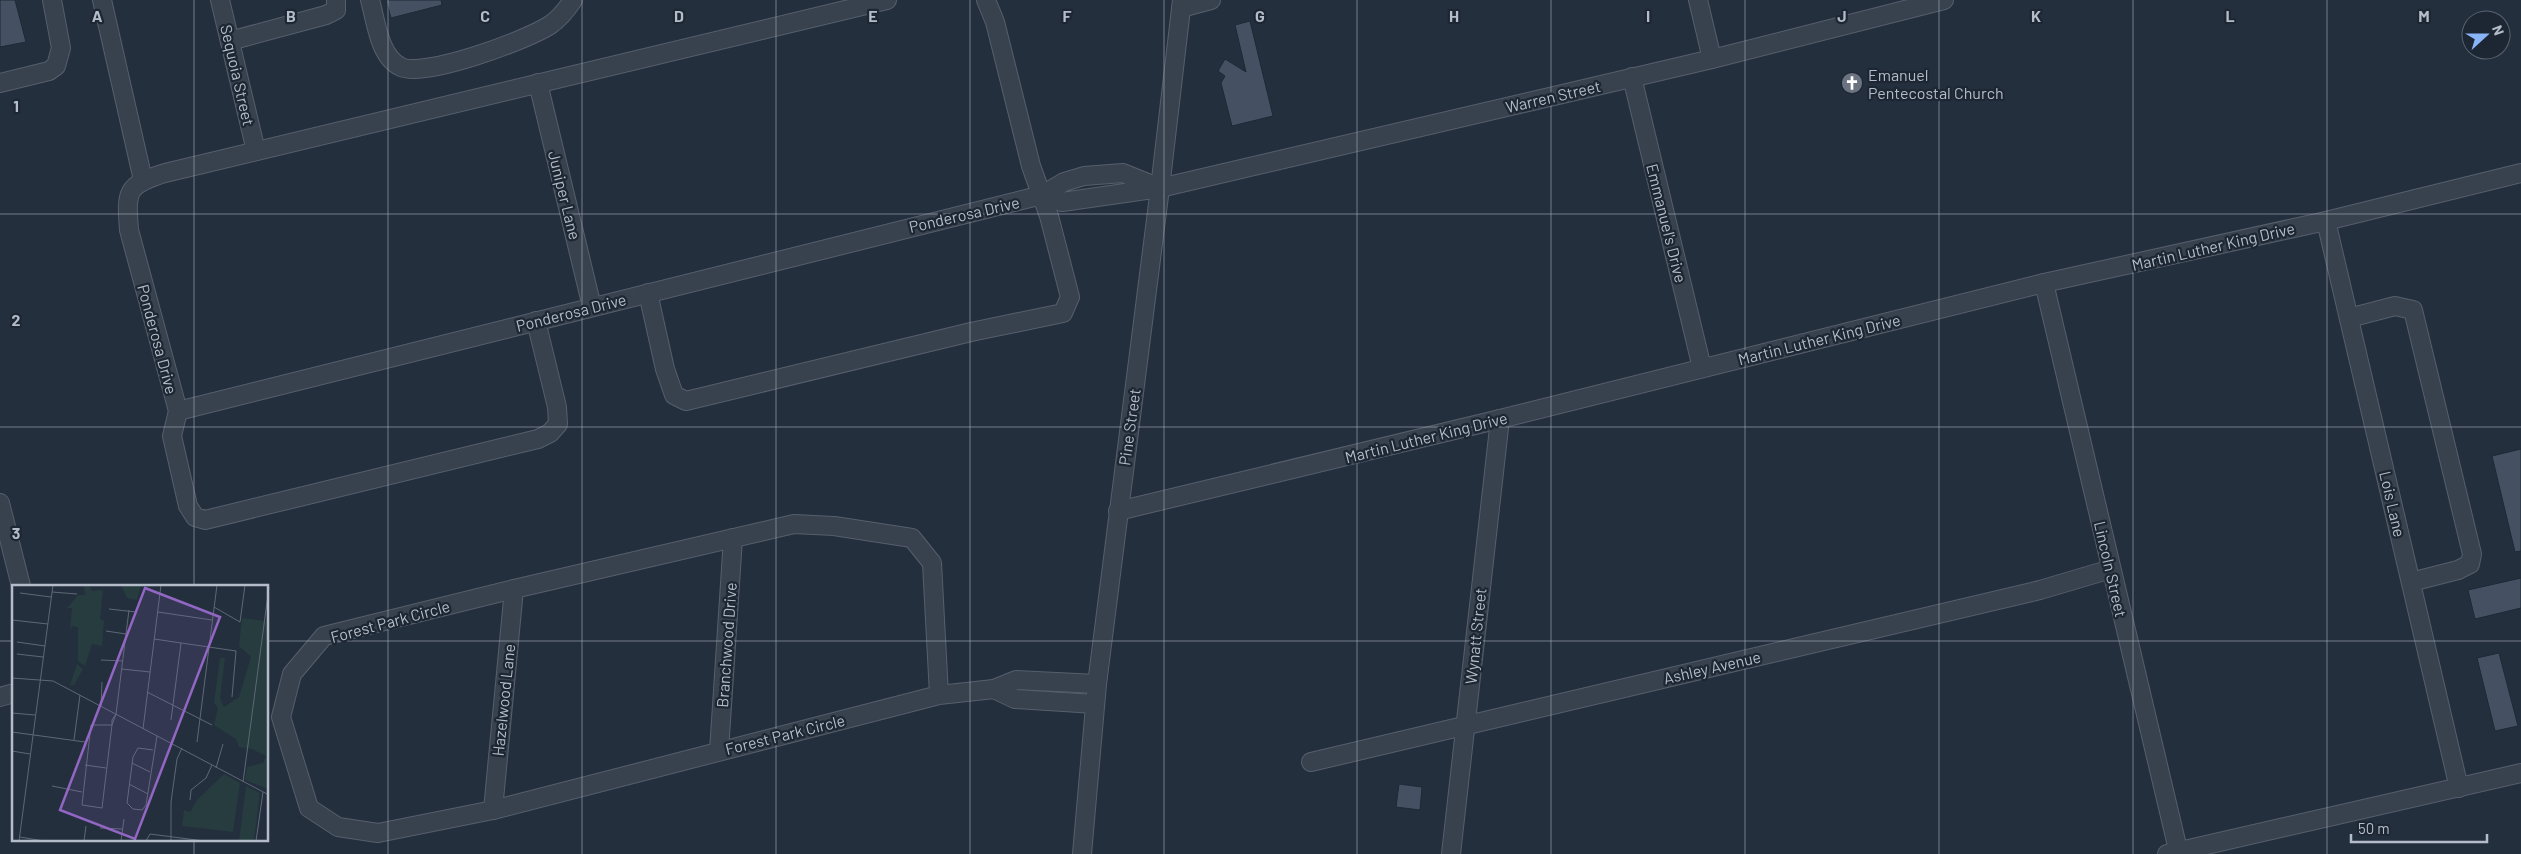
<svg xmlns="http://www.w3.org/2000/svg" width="2521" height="854" font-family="Barlow,sans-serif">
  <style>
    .building { fill: #455162; stroke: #1f2835 }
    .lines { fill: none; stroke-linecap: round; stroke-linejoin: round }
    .minor-casing { stroke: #565f6c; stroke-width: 20 }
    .minor { stroke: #38414e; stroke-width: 18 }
    .grid { fill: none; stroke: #b4bcc9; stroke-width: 1; stroke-opacity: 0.55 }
    .labels { text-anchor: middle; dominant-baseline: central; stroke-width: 4.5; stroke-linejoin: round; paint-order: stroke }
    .poi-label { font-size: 16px; fill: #b4bcc9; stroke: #1d2633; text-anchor: start }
    .street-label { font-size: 16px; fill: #b4bcc9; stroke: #1d2633 }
    .inset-road { fill: none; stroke: #5e6776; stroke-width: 1 }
    .view { fill: #9266c3; fill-opacity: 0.15; stroke: #9266c3; stroke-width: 2.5 }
    .inset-edge { fill: none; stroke: #b4bcc9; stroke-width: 2.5 }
    .grid-label { font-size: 16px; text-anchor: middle; font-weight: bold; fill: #b4bcc9; stroke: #1d2633; stroke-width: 4.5; stroke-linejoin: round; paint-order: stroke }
  </style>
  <rect width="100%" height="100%" fill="#242f3e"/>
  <g class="building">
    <path d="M0,0H15L26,42L0,47Z"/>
    <path d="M386,0H441L442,5L391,18Z"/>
    <path d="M1250,21L1273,116L1232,126L1221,83L1225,76L1218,71L1225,59L1246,72L1235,25Z"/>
    <path d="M2521,449V551L2515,552L2492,456Z"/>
    <path d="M2521,578V608L2475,619L2468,590Z"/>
    <path d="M2499,653L2518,726L2495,731L2477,658Z"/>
    <path d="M1399,784L1422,787L1420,810L1396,807Z"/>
  </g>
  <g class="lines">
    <g class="minor-casing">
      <g id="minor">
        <path d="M102,0L143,180"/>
        <path d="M220,0L256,151"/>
        <path d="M370,0C376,21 379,57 401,67C425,78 527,40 550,25C559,19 567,9 573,0"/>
        <path d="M887,0L165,173C126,185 126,191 129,230L178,411L1042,195L1064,182L1084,176L1123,173L1160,188L1062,202L1042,195"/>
        <path d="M1698,0L1712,59"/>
        <path d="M1181,8L1211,0"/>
        <path d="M230,41L326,15L336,10V0"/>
        <path d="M1632,77L1702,368"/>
        <path d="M0,83L49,71L56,66L61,48L52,0"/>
        <path d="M538,83L592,307"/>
        <path d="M1160,188L1712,59L1944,0"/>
        <path d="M2326,221L2459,788"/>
        <path d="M2044,283L2179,854"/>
        <path d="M648,293L665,369L674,395L686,401L971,332L1063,313L1070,297L1049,216L1031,166L995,22L986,0"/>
        <path d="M2349,318L2395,306L2413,310L2472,554L2470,564L2458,570L2411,582"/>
        <path d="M178,411L172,436L188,506L195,517L205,520L538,439L550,433L558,424L557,407L536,321"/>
        <path d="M0,503L21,586"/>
        <path d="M1118,511L1500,419L2044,283L2326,221L2521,173"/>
        <path d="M994,689L1015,699L1095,704"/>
        <path d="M939,695L932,563L912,538L834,526L794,524L514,589L324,636L292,674L281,717L309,808L338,827L378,833L493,810L939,695L994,689L1016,680L1097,684"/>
        <path d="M0,697L14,693"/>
        <path d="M719,751L733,538"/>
        <path d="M1311,762L2040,590L2111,569"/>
        <path d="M493,810L514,589"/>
        <path d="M1082,854L1097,684L1160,188L1182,0"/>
        <path d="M1451,854L1500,419"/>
        <path d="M2167,854L2521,773"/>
      </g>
    </g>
    <use href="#minor" class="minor"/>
  </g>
  <path class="grid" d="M194,0V586M388,0V854M582,0V854M776,0V854M970,0V854M1164,0V854M1357,0V854M1551,0V854M1745,0V854M1939,0V854M2133,0V854M2327,0V854M0,214H2521M0,427H2521M0,641H14M268,641H2521M194,840V854"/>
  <defs>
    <g id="church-disc" transform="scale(1.125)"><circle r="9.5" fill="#6b7280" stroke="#1d2633"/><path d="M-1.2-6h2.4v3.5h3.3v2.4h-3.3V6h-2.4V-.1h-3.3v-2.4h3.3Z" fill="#fff"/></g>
  </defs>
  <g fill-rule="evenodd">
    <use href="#church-disc" x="1852" y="83"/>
  </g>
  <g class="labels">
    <g class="poi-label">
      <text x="1868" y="74">Emanuel<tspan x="1868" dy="18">Pentecostal Church</tspan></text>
    </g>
    <g class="street-label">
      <text transform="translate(238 75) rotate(77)">Sequoia Street</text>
      <text transform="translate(1553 96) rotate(-13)">Warren Street</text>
      <text transform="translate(565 195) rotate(76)">Juniper Lane</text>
      <text transform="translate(964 214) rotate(-13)">Ponderosa Drive</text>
      <text transform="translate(1667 223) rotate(76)">Emmanuel's Drive</text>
      <text transform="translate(2213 246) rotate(-13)">Martin Luther King Drive</text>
      <text transform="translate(571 312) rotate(-14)">Ponderosa Drive</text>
      <text transform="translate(158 339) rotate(75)">Ponderosa Drive</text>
      <text transform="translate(1819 339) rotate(-14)">Martin Luther King Drive</text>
      <text transform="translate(1129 427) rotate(-82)">Pine Street</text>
      <text transform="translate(1426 437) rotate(-14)">Martin Luther King Drive</text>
      <text transform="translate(2393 504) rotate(77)">Lois Lane</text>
      <text transform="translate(2111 569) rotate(77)">Lincoln Street</text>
      <text transform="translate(390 621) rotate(-15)">Forest Park Circle</text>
      <text transform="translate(1475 636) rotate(-84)">Wynatt Street</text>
      <text transform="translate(726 645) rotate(-86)">Branchwood Drive</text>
      <text transform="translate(1712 667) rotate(-13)">Ashley Avenue</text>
      <text transform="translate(503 700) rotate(-84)">Hazelwood Lane</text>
      <text transform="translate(785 734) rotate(-14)">Forest Park Circle</text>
    </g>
  </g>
  <g transform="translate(12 585)">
    <rect width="256" height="256" fill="#242f3e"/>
    <path d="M72,0H77L80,6L91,5L88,34L92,36L90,61L80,59L73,81L66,76V42L60,41L58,45L60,23H55L66,10H73ZM109,0H129L125,15L115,13ZM256,21V204L233,195L235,182L251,178L254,171L240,164L227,162L224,154L202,140L206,123L202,118L208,73H213L208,113L212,122L227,112L239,72L227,61L230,33L254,36ZM65,79L71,84L62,100H58ZM212,189L228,198L221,247L170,241L172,225L178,227L186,214ZM234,201L248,208L242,256H227Z" fill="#263c3f"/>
    <path class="inset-road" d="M40,7L65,9M8,8L39,12M202,22L228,37L233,0M97,24L124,27M146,27L200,35M0,35L36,39M94,46L114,49M142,54L224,66L220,112M5,57L33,61M5,69L31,72M89,75L111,76M110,84L138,87M0,93L41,96L257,210M135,107L200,140M89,121L90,97M0,128L23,130M104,129L117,25M159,135L169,58M100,140H79L70,220L90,223L100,140V135L104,129L100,140M131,144L149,0M0,147L73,157M62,155L68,110M185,157L205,0M141,165L126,163L121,172L115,218L121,224L130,225L134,220L145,151M0,166L18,169M120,178L138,187M73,180L94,183M204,183L211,159M231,197L257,2M117,199L136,209M40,201L70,207M178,215L179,205L194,193L200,180M88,243L110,244M8,252L32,256M7,256L41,0M72,256L74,241M109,256L112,234M134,256L138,249L192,256M159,256V217L165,174L170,163M244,256L251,207"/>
    <path class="view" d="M133,3L208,32L123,254L48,225Z"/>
    <rect width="256" height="256" class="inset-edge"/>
  </g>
  <g class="grid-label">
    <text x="97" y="22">A</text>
    <text x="291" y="22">B</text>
    <text x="485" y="22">C</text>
    <text x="679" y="22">D</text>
    <text x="873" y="22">E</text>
    <text x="1067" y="22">F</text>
    <text x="1260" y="22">G</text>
    <text x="1454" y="22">H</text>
    <text x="1648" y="22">I</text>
    <text x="1842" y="22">J</text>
    <text x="2036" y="22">K</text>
    <text x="2230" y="22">L</text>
    <text x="2424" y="22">M</text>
    <text x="16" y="112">1</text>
    <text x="16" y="326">2</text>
    <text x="16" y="539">3</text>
  </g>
  <g transform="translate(2486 35) rotate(69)"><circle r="24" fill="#1d2633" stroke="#59626f"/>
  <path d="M0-4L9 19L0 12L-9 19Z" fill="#8ab4f8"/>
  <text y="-8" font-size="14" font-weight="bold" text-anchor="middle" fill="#b4bcc9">N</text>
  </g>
  <path d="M2351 834v8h136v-8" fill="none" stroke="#b4bcc9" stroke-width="2.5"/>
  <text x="2358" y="834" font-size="15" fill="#b4bcc9" stroke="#1d2633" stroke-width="4" paint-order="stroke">50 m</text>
</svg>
